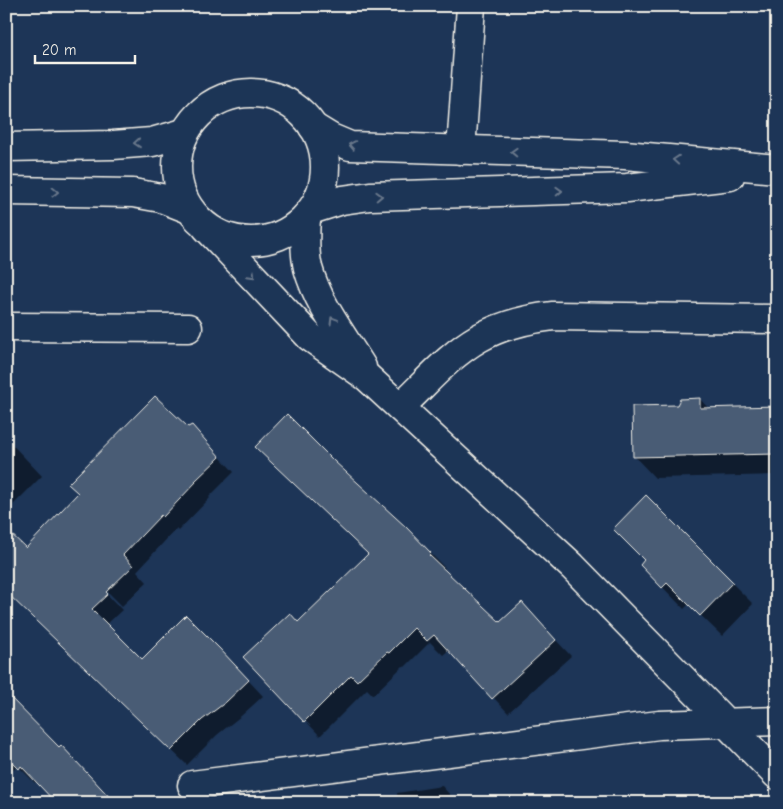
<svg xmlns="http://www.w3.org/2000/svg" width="783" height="809" font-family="'Comic Neue',sans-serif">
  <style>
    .shadow { fill: #0007 }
    .building { fill: #485b74; stroke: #f4f1e8 }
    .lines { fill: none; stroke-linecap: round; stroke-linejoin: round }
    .minor-casing { stroke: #f4f1e8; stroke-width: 31 }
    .major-casing { stroke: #f4f1e8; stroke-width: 31 }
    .minor { stroke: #1d3557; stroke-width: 28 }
    .major { stroke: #1d3557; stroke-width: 28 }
    .oneway { stroke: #68778a }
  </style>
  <rect width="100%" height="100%" fill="#1d3557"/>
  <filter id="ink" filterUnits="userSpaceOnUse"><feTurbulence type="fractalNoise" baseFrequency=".02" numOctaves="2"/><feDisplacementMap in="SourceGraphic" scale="10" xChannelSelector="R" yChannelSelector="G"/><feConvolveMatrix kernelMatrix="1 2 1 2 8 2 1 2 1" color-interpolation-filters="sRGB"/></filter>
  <g filter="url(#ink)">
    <g class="shadow">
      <path d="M700,399L709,409L777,408V475L655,478L634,456L677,407Z"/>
      <path d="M192,427L234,472L209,497L210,498L178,531L176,529L137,571L147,582L122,606L103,587L101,588L122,610L106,625L142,661L235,666L263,696L241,716L217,735L187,765L6,591L26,550Z"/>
      <path d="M6,438L42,476L6,512Z"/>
      <path d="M333,462L405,528L445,568L443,570L500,624L522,604L571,656L508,713L449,650L443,655L430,642L405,667L403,666L373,695L367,689L320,736L245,657L298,623L370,555Z"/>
      <path d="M646,497L753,604L722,636L689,604L684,609L641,565L646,560Z"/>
      <path d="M777,608V648L775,609Z"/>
      <path d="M6,695L37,781L35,783L18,766L6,776Z"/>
      <path d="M442,786L457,803H398L397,793Z"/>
      <path d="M667,796L673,803H575Z"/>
    </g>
    <g class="building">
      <path d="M155,396L188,427L192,425L220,457L195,481L196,482L163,517L161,515L123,555L133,566L106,592L108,594L92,609L142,659L186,615L220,649L249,680L226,702L202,720L171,751L6,592V529L26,548L78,493L68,484Z"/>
      <path d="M700,398V408L777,406V454L633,457L632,406L677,405L680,399Z"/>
      <path d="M287,414L334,461L406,527L431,553L429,555L500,622L522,602L556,640L492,699L434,635L427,641L414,628L389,653L387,652L357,681L351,675L304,722L243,657L290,613L298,622L368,554L255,447Z"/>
      <path d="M646,495L733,582L700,616L667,583L662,588L640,565L644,560L613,529Z"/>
      <path d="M6,693L59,747L61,745L115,803H56L21,766L19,769L6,756Z"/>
    </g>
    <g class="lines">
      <g class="minor-casing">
        <g id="minor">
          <path d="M313,127L331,138L350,146L625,155L777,169"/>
          <path d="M461,150L471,6"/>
          <path d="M314,209L342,200L370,196L627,188L730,176"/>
          <path d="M6,327L188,328"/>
          <path d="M400,407C425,384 449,355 479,338C502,325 527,319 553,316L777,319"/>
          <path d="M192,785L659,725L777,721"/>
        </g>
      </g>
      <g class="major-casing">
        <g id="major">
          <circle cx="251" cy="167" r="74"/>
          <path d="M6,147L113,145L152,142L184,133"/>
          <path d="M6,191L133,193L161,198L189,209"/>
          <path d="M306,217C305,233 304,252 308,268C318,304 343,336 362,367"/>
          <path d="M206,227L310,337L367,377L572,566L777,775"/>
        </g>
      </g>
      <use href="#minor" class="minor"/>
      <use href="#major" class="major"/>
    </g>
    <defs><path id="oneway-chevron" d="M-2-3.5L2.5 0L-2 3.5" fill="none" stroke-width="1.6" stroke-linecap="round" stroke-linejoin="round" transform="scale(1.25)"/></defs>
    <g class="oneway">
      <use href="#oneway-chevron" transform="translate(137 143) rotate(175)"/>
      <use href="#oneway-chevron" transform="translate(352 145) rotate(-169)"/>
      <use href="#oneway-chevron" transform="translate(514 152) rotate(-178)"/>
      <use href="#oneway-chevron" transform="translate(676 160) rotate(-175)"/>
      <use href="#oneway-chevron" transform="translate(559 191) rotate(-2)"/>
      <use href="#oneway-chevron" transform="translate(55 192) rotate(1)"/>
      <use href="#oneway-chevron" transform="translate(379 196) rotate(-2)"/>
      <use href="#oneway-chevron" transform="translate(252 275) rotate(47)"/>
      <use href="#oneway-chevron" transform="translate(333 320) rotate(-121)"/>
    </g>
  </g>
  <rect width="783" height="809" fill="none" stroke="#1d3557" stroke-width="25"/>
  <rect x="12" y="12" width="758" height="784" fill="none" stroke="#f4f1e8" stroke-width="2" filter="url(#ink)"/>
  <path d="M35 55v8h100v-8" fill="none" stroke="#f4f1e8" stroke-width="2.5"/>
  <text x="42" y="55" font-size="15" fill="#f4f1e8" stroke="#1d3557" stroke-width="4" paint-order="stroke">20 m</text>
</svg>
